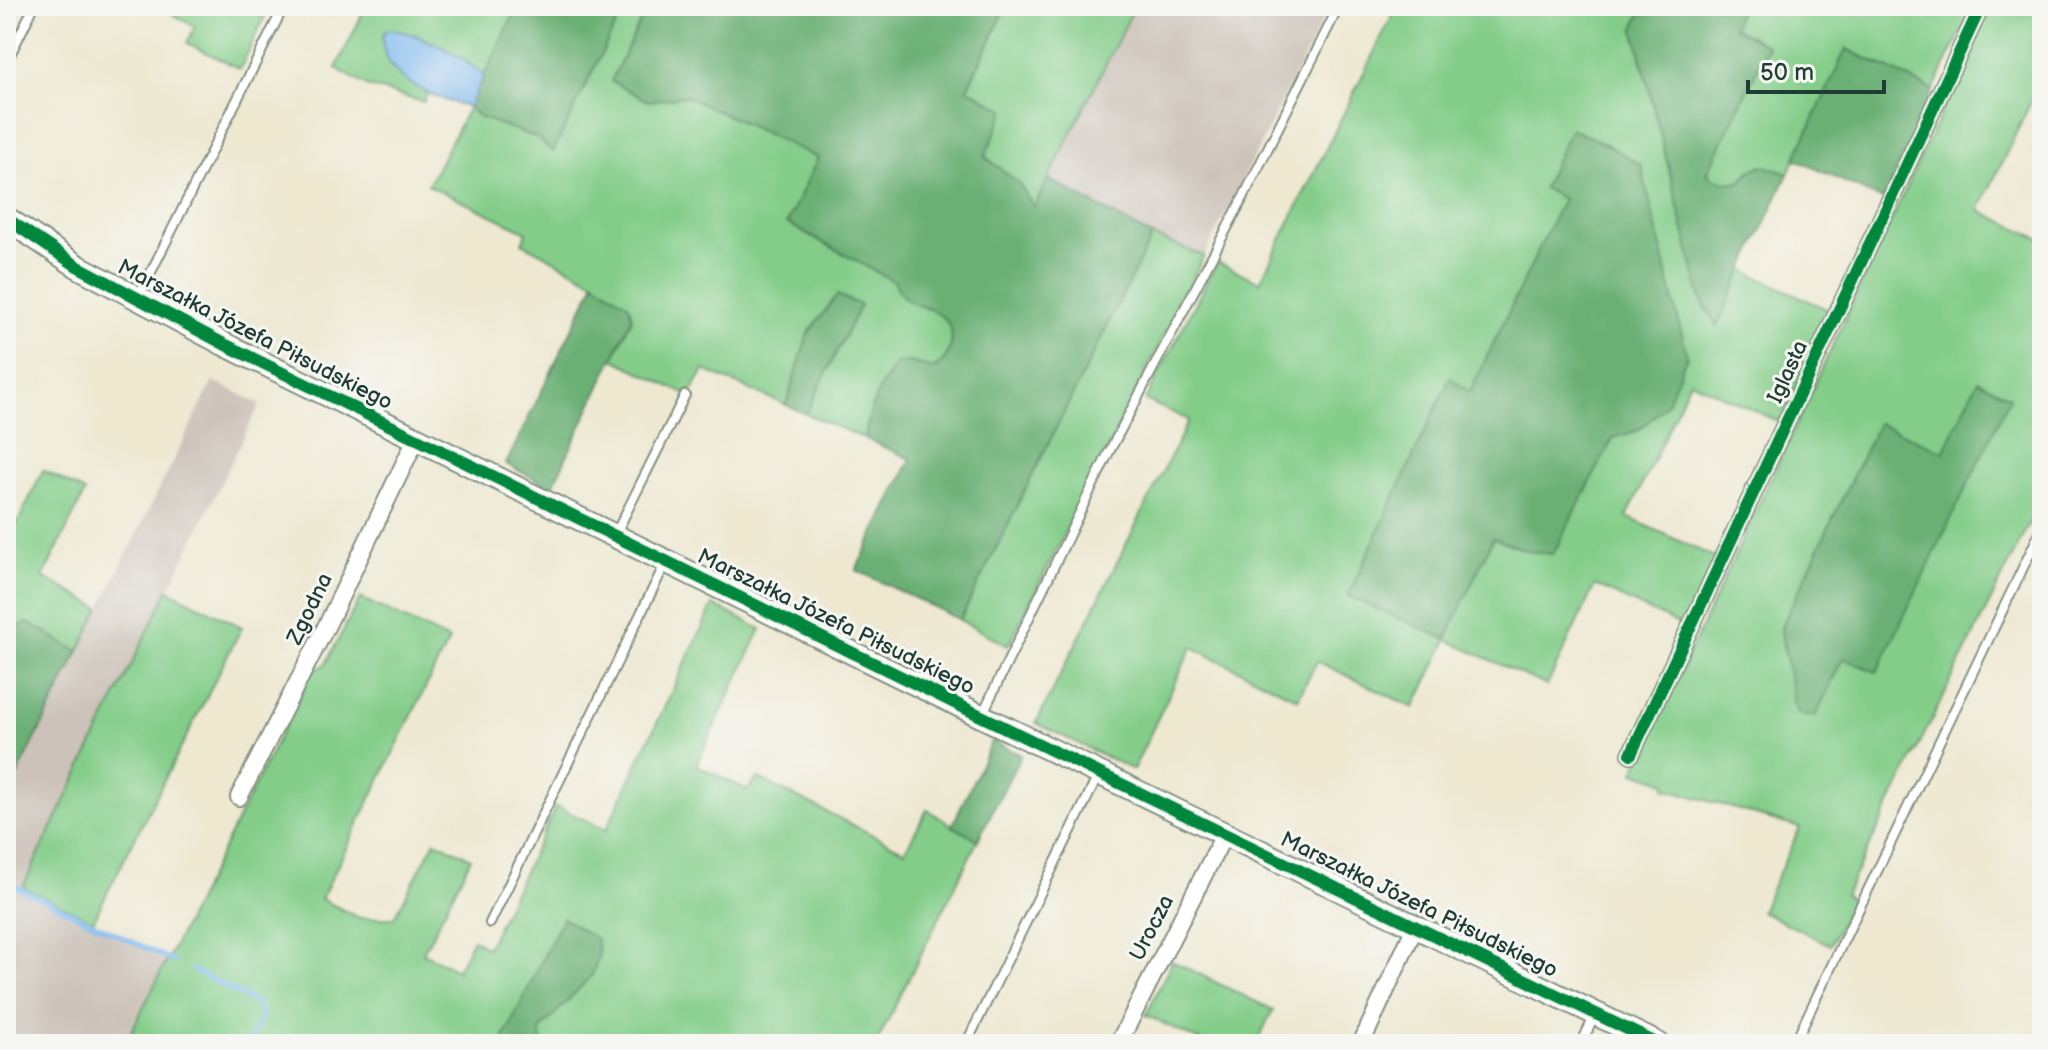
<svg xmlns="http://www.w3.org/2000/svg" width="2048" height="1050" font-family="'Balsamiq Sans',sans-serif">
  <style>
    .industrial { fill: #ccc2b9 }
    .green { fill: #83cd89; stroke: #51855e; stroke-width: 2; fill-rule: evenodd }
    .forest { fill: #6ab075; stroke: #447654; stroke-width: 2 }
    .water { fill: #7eb9f0; stroke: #4e7b92; stroke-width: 2 }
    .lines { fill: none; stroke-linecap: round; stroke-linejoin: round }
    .stream { stroke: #7eb9f0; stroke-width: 5 }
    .lane-casing { stroke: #869282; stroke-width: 12 }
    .street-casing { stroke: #869282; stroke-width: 20 }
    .secondary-casing { stroke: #869282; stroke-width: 26 }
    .lane { stroke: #fff; stroke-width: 8 }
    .street { stroke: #fff; stroke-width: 16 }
    .secondary { stroke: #fff; stroke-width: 22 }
    .cycleway-casing { stroke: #f6f6f2; stroke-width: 17 }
    .cycleway { stroke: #00873e; stroke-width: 12 }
    .labels { text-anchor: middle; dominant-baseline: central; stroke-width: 6; stroke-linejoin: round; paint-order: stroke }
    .street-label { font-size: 22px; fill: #1f3d34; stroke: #f6f6f2 }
  </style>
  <rect width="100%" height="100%" fill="#f6f6f2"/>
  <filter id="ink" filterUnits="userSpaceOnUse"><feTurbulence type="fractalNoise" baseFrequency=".0125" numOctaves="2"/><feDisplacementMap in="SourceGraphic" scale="16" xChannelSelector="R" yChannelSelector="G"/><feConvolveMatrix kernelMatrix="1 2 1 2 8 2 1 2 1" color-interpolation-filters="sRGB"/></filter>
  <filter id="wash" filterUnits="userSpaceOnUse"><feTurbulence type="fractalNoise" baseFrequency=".006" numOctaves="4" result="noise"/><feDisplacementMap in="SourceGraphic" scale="32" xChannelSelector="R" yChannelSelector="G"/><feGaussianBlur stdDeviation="1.8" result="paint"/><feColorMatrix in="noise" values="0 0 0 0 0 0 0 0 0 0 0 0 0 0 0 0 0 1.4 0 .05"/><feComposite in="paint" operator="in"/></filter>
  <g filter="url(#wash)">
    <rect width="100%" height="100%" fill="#eee8d1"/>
    <g class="industrial">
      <path d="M1135,6H1330L1204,256L1152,236L1048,179Z"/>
      <path d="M213,381L260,404L23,887L168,956L125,1044H6V798Z"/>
    </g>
    <g class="green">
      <path d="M158,6H270L240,69L187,43L195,27Z"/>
      <path d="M346,6H518L484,76L462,58L414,34L391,67L428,94L423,102L367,86L336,68L362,15Z"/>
      <path d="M625,6H648L611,81L648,101L686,96L819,158L787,223L896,282C905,312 928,301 945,319C959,335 949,360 933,369L911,362L867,422L866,439L806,414L860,305L837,295L808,334L786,405L704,370L689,396L613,359L632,319L628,305L595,282L522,243L527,232L428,185L469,107L479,117L537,138L553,151Z"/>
      <path d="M1007,6H1135L1034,207L1018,183L985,156L967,89Z"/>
      <path d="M1397,6H1644L1634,28L1701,299L1716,325L1743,270L1831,311L1780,422L1690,381L1627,517L1716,558L1684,627L1595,585L1547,686L1447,640L1414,708L1317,661L1298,699L1192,647L1133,770L1036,723L1189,420L1145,400L1217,262L1260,282ZM1571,129L1604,143L1639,430L1613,438L1553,554L1529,551L1493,537L1446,639L1348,596L1451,379L1470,393L1564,198Z"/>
      <path d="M1742,6H1974L1933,90L1847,49L1788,174L1762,165L1750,171L1740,182C1726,183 1718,182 1707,174L1768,47L1733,27Z"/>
      <path d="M1991,6H2042V79L1979,210L2042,240V497L1845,895L1852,900L1830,945L1761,911L1800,828L1665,788L1667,783L1634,772ZM1978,381L1876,672L1843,658L1784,655L1781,628L1878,424L1944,452Z"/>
      <path d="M1152,236L1204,256L1008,646L960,620Z"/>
      <path d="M43,470L85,492L43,577L100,608L79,651C52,642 34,611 6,635V547Z"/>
      <path d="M168,590L242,627L93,921L23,887Z"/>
      <path d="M360,598L449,640L321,899L359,918H394L435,841L471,858L423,953L457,970L473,939L487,948L556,806L606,830L713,605L761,629L696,765L747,790L758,778L905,851L927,810L978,840L876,1044H542L540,1030L570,996L563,918L501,1044H125L312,671L325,665Z"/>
      <path d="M1172,961L1273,1010L1256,1044H1206L1146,1015Z"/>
    </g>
    <g class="forest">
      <path d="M518,6H625L553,152L537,138L479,117L469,107Z"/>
      <path d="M648,6H1007L967,88L1005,110L985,157L1018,183L1034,207L1048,179L1152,236L960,620L856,570L911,459L866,439C868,410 878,386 897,363L911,362L933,369C949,361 959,335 945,319C928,301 905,312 895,282L787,223L818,158L686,96L648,101L611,81Z"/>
      <path d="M1644,6H1742L1733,27L1768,46L1707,174C1718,182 1726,183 1740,182L1750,171L1762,165L1788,174L1717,326L1701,299L1634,28Z"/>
      <path d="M1846,49L1933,90L1883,200L1795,159Z"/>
      <path d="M1571,129L1604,143L1641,165L1687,356L1666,405L1639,430L1613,438L1553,554L1529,551L1493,538L1446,639L1348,596L1450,378L1470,392L1563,199L1543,188Z"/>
      <path d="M595,282L629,305L632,318L552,488L506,464Z"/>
      <path d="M837,295L860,305L806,414L786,405L808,334Z"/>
      <path d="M1978,380L2010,397L1877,672L1843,658L1816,715L1806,716L1798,713L1794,705L1781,628L1878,423L1944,452Z"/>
      <path d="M27,623C46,629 60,644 79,651L6,798V635L16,627Z"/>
      <path d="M992,741L1021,755L978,840L952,826Z"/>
      <path d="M563,918L596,939L599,955L592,975L540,1030L542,1044H501Z"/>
    </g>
    <path class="water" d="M388,29C420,33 461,54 484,76L469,107C434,98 378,79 383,34Z"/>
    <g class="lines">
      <g class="stream">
        <path d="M6,882L173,961"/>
        <path d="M193,970L258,1004L262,1015L249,1044"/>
      </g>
    </g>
  </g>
  <g filter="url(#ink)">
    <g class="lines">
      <g class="lane-casing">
        <g id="lane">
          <path d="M6,63L34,6"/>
          <path d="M138,298L284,6"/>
          <path d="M616,533L685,395"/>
          <path d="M982,715L1109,452L1244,196L1339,6"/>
          <path d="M490,923L666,562"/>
          <path d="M966,1044L1099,774"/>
          <path d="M1581,1044L1595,1015"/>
          <path d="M1794,1044L2042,528"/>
        </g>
      </g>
      <g class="street-casing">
        <g id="street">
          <path d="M1631,754L1981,6"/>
          <path d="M239,797L328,623L416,439"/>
          <path d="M1118,1044L1225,833"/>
          <path d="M1361,1044L1416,925"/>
        </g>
      </g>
      <g class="secondary-casing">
        <path id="secondary" d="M6,218L77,266L224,344L981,716L1658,1044"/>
      </g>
      <use href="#lane" class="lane"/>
      <use href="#street" class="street"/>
      <use href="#secondary" class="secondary"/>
      <g class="cycleway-casing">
        <g id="cycleway">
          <path d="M6,218L77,266L224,344L981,716L1658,1044"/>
          <path d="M1631,754L1981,6"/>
        </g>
      </g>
      <use href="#cycleway" class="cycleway"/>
    </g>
  </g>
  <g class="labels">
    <g class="street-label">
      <text transform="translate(255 335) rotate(27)">Marszałka Józefa Piłsudskiego</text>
      <text transform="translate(1788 372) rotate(-65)">Iglasta</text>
      <text transform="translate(310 609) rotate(-64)">Zgodna</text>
      <text transform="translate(836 622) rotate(26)">Marszałka Józefa Piłsudskiego</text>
      <text transform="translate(1419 905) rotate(26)">Marszałka Józefa Piłsudskiego</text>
      <text transform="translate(1152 928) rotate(-63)">Urocza</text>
    </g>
  </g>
  <rect width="2048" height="1050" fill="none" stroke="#f6f6f2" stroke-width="32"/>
  <path d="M1748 80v12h136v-12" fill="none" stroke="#1f3d34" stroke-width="4"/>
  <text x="1760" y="80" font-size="24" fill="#1f3d34" stroke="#f6f6f2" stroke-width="6" paint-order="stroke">50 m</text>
</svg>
